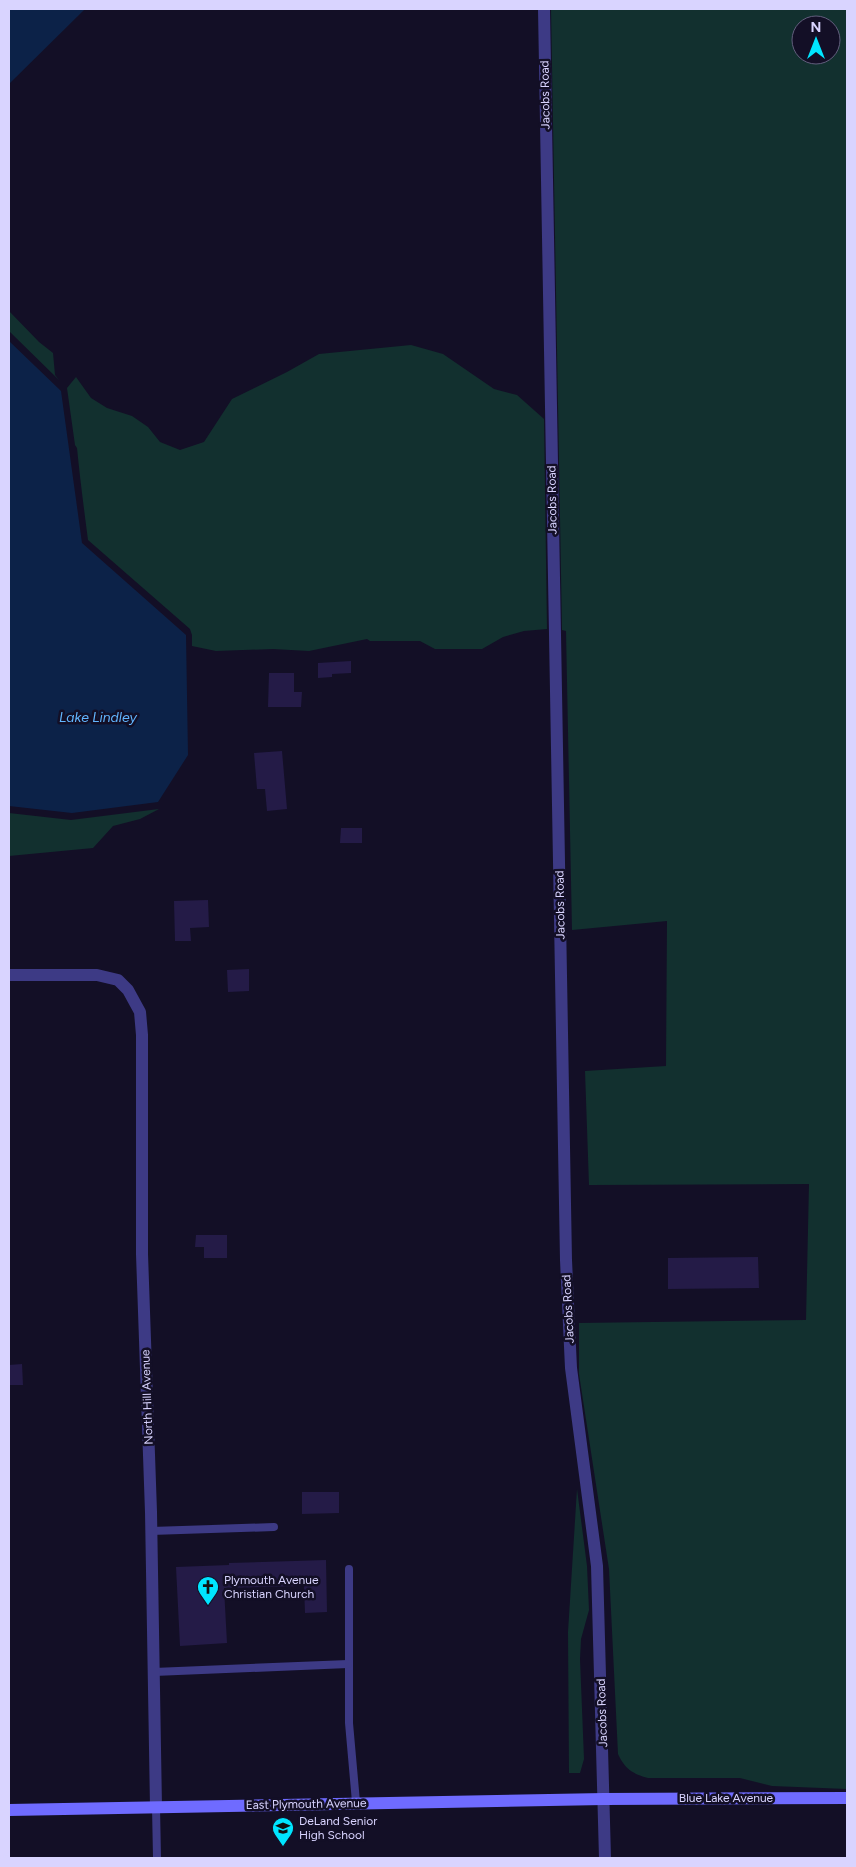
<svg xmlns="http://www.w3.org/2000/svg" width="856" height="1867" font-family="Figtree,sans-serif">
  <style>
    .green { fill: #12302f; fill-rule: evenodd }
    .water { fill: #0c2248 }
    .building { fill: #241b47 }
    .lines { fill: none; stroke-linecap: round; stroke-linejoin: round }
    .service { stroke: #3d3a85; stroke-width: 8 }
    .minor { stroke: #3d3a85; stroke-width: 12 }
    .tertiary { stroke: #3d3a85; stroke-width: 12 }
    .secondary { stroke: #6f6bff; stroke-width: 12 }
    .labels { text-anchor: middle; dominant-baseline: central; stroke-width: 5; stroke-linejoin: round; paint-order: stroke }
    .street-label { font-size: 12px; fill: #d9d4ff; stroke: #130f26 }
    .poi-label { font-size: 12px; fill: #d9d4ff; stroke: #130f26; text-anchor: start }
    .water-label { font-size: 14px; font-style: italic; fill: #62b6ff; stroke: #130f26 }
  </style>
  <rect width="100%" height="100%" fill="#130f26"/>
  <g class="green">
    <path d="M551,9H847V1789L772,1786L740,1778H648C633,1774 625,1769 618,1754L609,1569L579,1374V1323L806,1320L809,1184L589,1185L585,1071L666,1066L667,921L572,930L566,631L562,630ZM801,25H831V55H801Z"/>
    <path d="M9,311L39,342L53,353L55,375L59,380L9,331Z"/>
    <path d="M411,345L443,354L494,389L517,395L544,419L547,629L524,631L503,637L482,649H435L420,641H370L367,639L309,651L273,649L216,651L192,646V635L190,629L88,540C84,509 80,479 77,448L75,445L67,388L76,377L91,398L107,408L132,416L148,427L160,442L180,450L204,442L232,399L287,372L319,354Z"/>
    <path d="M159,809L140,819L113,826L93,848L9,856V813L71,820Z"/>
    <path d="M577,1489L587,1566L589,1610L581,1639L580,1659L584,1759L580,1773H569L568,1632Z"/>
  </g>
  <g class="water">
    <path d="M9,9H85L9,84Z"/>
    <path d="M9,341L61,391L82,543L186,635L188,755L158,802L72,813L9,806Z"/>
  </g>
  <g class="building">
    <path d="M351,661V673L332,674V677L318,678V663Z"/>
    <path d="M269,673H294V692H302L301,707H268Z"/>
    <path d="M282,751L287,809L267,811L265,789H257L254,753Z"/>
    <path d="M341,828H362V843H340Z"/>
    <path d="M208,900L209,927L190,928L191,941H175L174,901Z"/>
    <path d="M249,969V991L228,992L227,970Z"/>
    <path d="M196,1235H227V1258H204V1247H195Z"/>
    <path d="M758,1257L759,1288L668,1289V1258Z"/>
    <path d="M22,1364L23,1385H9V1365Z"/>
    <path d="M302,1492H339V1513L302,1514Z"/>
    <path d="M326,1560L327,1612L305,1613L304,1586L224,1588L227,1643L180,1646L176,1567L229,1565V1563Z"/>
  </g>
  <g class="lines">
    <g class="service">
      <path d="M151,1531L274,1527"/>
      <path d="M349,1569V1723L356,1802"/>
      <path d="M154,1672L348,1664"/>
      <path d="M156,1807L157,1858"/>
    </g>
    <path class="minor" d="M9,975H97L118,980L128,990L140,1012L142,1035V1254L151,1512L156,1807"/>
    <path class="tertiary" d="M544,9L566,1260L571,1368L597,1566L605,1858"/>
    <path class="secondary" d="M9,1810L604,1799L847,1798"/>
  </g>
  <defs>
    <g id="church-pin" transform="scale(1.125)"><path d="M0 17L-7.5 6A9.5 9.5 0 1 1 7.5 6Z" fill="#00e5ff" stroke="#130f26"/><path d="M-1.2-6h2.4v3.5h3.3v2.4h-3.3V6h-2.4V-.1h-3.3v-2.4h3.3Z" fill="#111"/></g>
    <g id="school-pin" transform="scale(1.125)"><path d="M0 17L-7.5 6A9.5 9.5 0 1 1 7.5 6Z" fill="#00e5ff" stroke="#130f26"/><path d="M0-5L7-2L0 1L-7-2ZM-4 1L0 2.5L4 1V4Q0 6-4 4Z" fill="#111"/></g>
  </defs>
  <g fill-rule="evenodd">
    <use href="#church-pin" x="208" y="1587"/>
    <use href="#school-pin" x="283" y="1828"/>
  </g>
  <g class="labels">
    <g class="street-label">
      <text transform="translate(545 95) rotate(-91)">Jacobs Road</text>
      <text transform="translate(552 500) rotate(-91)">Jacobs Road</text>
      <text transform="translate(560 905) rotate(-91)">Jacobs Road</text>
      <text transform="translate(568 1309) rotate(-93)">Jacobs Road</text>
      <text transform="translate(147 1397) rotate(-92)">North Hill Avenue</text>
      <text transform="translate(602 1713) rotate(-92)">Jacobs Road</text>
      <text x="726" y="1798">Blue Lake Avenue</text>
      <text transform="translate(306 1804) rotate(-1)">East Plymouth Avenue</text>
    </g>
    <g class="poi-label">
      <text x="224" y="1580">Plymouth Avenue<tspan x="224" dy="14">Christian Church</tspan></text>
      <text x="299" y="1821">DeLand Senior<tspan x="299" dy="14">High School</tspan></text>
    </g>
    <g class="water-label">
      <text x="98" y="717">Lake Lindley</text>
    </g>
  </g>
  <rect width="856" height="1867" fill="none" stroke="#d9d4ff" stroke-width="20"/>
  <g transform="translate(816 40)"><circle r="24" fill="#130f26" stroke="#625e7d"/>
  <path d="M0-4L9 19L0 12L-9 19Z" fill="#00e5ff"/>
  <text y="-8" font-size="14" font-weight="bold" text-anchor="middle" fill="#d9d4ff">N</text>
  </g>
</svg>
